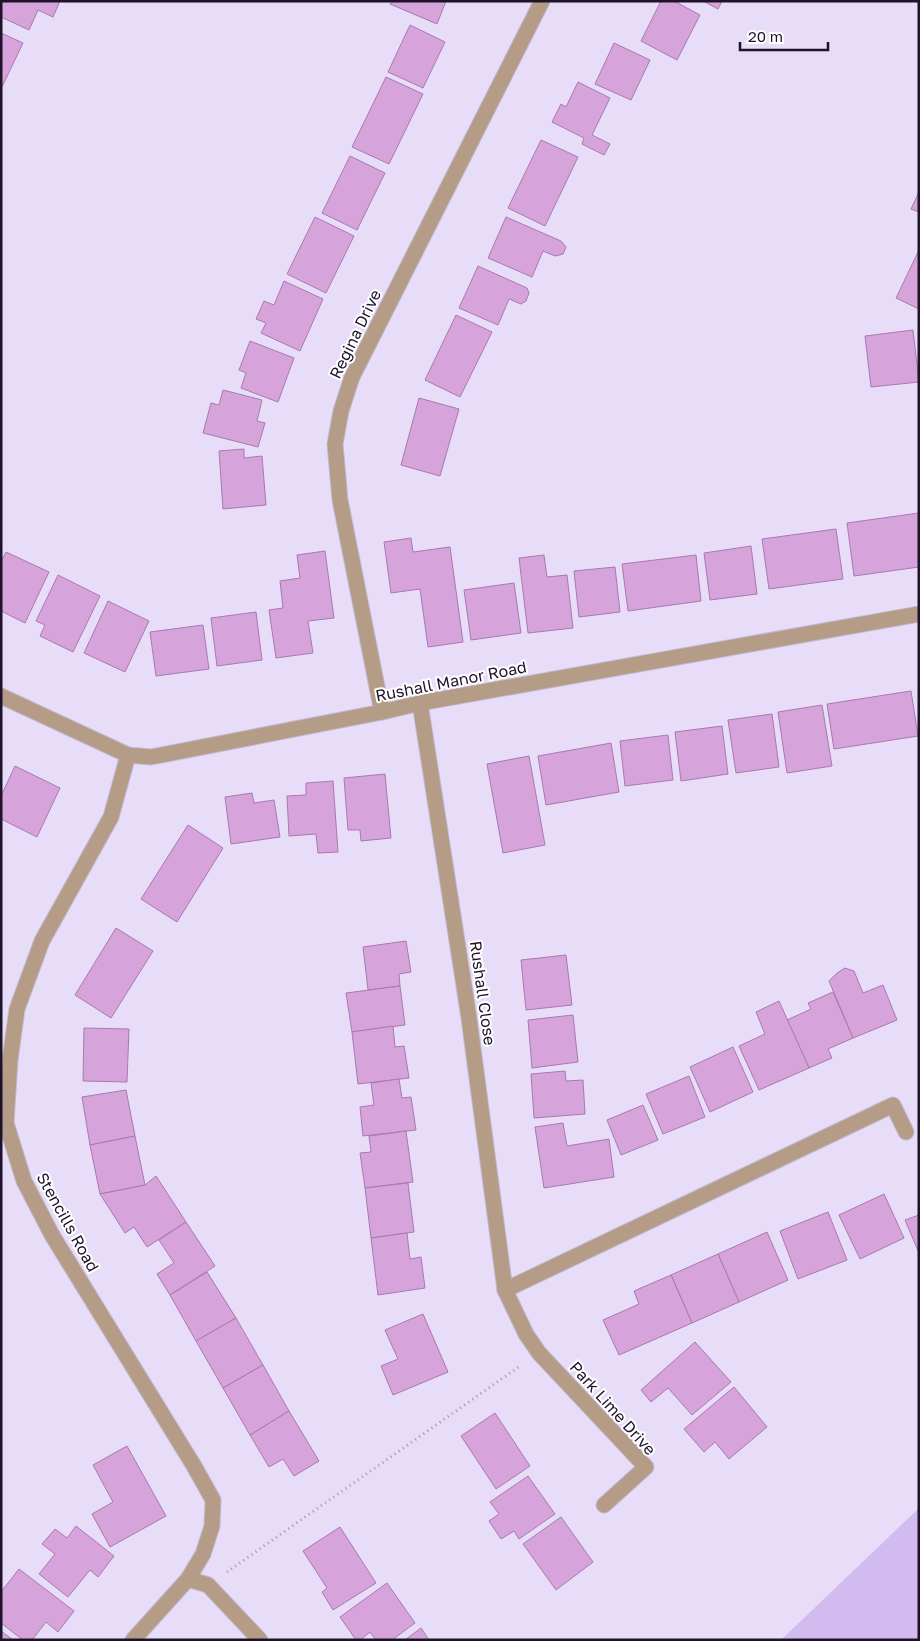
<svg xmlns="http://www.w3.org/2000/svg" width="920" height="1641" font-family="'Golos Text',sans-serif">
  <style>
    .green { fill: #d1bbef }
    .building { fill: #d6a3da; stroke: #a979ae }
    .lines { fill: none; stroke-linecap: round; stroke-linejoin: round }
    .minor-casing { stroke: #c3b9d3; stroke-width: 17 }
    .path { stroke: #9f95af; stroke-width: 3; stroke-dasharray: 1 4; stroke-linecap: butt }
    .minor { stroke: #b59c86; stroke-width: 15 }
    .labels { text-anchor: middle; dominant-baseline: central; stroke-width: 4; stroke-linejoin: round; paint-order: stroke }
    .street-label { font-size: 16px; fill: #1e132b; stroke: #fff }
  </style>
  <rect width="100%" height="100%" fill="#e7ddf8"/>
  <path class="green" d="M919,1508V1640H781Z"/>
  <g class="building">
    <path d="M1,1H60L53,17L38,10L29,30L1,17Z"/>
    <path d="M392,1H446L437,24L390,4Z"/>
    <path d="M661,1H674L700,15L677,60L641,41Z"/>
    <path d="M703,1H722L718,9Z"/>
    <path d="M410,25L445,42L423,88L388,72Z"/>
    <path d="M1,33L23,43L1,89Z"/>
    <path d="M614,43L650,60L631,100L595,84Z"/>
    <path d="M386,77L423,94L389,164L352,147Z"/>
    <path d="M578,82L610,98L592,135L610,144L604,155L582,144L584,138L552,122L561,104L566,107Z"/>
    <path d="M541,140L578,157L545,226L508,208Z"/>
    <path d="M350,156L385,173L357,230L322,213Z"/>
    <path d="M919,192V212L911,209Z"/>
    <path d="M315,217L354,236L326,293L287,274Z"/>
    <path d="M506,217L561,241L566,247L563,254L555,256L543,251L532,277L488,258Z"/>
    <path d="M919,250V309L896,298Z"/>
    <path d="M478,266L527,288L529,293L526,301L521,304L509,299L498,325L459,308Z"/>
    <path d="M284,281L323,299L300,351L261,333L266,323L256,319L264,301L274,305Z"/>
    <path d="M456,315L492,332L460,397L425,380Z"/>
    <path d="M913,330L919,382L871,387L865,336Z"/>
    <path d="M250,341L294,358L278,402L241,388L246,373L239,370Z"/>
    <path d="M223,390L262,400L257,421L265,423L258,447L203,433L211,403L219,405Z"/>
    <path d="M419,398L459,409L440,476L401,465Z"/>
    <path d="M244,449V458L262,456L266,505L223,509L219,451Z"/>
    <path d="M919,513V567L854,576L847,523Z"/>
    <path d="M836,529L843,579L769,589L762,539Z"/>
    <path d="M411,538L413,552L450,547L463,642L428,647L420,589L391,593L384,542Z"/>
    <path d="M751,546L757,594L710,600L704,553Z"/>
    <path d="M325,551L334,618L308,621L313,653L276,658L269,610L283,608L280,581L300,578L297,555Z"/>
    <path d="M6,552L49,572L25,623L1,611V562Z"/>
    <path d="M544,555L547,577L567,575L573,628L528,633L519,558Z"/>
    <path d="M696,555L701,601L628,611L622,564Z"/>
    <path d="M615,567L620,612L579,617L574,571Z"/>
    <path d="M58,575L100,596L73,652L40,636L45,625L36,621Z"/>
    <path d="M514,583L521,633L471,640L464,590Z"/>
    <path d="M108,601L149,621L125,672L84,653Z"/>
    <path d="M256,612L262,660L217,666L211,618Z"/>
    <path d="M203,625L209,669L156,676L150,632Z"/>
    <path d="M911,691L918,736L834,749L827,704Z"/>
    <path d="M822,705L832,766L787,773L778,712Z"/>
    <path d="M772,714L779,767L736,773L728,720Z"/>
    <path d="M722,726L728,774L681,781L675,732Z"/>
    <path d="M668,735L673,780L625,786L620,741Z"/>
    <path d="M611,743L619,792L546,805L538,756Z"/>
    <path d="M529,756L545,845L503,853L487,764Z"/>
    <path d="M15,766L60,788L37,837L1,819V796Z"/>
    <path d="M385,774L391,838L361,841L360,830H348L344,778Z"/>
    <path d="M333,781L338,852L318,853L316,834L289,836L287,796L306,795V783Z"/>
    <path d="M252,793L254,803L274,800L280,837L231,844L225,797Z"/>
    <path d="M188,825L223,848L177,922L141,899Z"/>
    <path d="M116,928L153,951L111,1018L75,995Z"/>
    <path d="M406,941L411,972L399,974L400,986L368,990L363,947Z"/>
    <path d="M566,955L572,1005L526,1010L521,960Z"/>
    <path d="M845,968L854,971L863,993L883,985L897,1020L853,1038L829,981L837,973Z"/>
    <path d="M400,986L405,1025L352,1032L346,993Z"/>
    <path d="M833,992L853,1038L828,1049L832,1058L809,1068L787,1020L811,1009L808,1003Z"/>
    <path d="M779,1001L809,1068L759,1090L739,1046L765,1034L756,1012Z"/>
    <path d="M573,1015L578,1062L532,1068L528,1020Z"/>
    <path d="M393,1026L395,1047L404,1046L409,1078L358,1084L352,1032Z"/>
    <path d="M84,1028L129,1029L127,1082L83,1081Z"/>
    <path d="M733,1047L753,1092L710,1112L690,1067Z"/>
    <path d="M565,1071L566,1081L583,1080L585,1114L534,1118L531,1074Z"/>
    <path d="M689,1076L705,1117L663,1134L646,1094Z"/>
    <path d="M399,1079L402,1098L411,1097L416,1130L363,1136L360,1107L374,1105L371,1083Z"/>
    <path d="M126,1090L135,1136L90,1145L82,1097Z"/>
    <path d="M643,1105L658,1140L621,1155L607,1120Z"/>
    <path d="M563,1123L567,1146L609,1139L614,1177L544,1188L535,1127Z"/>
    <path d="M406,1131L413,1182L365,1188L360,1153L371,1152L369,1136Z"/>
    <path d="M135,1136L145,1185L100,1194L90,1145Z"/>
    <path d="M156,1176L186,1222L147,1247L134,1227L125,1233L100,1194L145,1185Z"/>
    <path d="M408,1183L414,1232L371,1238L365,1188Z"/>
    <path d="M884,1194L904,1238L860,1259L839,1215Z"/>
    <path d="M828,1212L847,1260L798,1279L780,1231Z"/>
    <path d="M919,1215V1253L905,1220Z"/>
    <path d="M186,1222L215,1266L170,1295L157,1274L174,1263L159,1240Z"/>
    <path d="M767,1232L788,1280L739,1302L718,1254Z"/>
    <path d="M407,1233L410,1259L421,1257L425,1288L378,1295L371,1238Z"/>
    <path d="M718,1254L739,1302L692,1323L671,1275Z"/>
    <path d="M207,1272L236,1318L196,1341L170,1295Z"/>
    <path d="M671,1275L692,1323L619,1355L603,1320L639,1304L634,1291Z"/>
    <path d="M423,1314L448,1372L393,1395L381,1366L398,1359L385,1330Z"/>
    <path d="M236,1318L263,1365L223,1388L196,1341Z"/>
    <path d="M695,1342L731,1382L692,1415L668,1388L651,1402L641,1390Z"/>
    <path d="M263,1365L289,1411L250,1435L223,1388Z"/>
    <path d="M734,1387L767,1427L729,1459L715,1442L704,1452L684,1429Z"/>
    <path d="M289,1411L319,1461L294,1476L283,1459L269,1467L250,1435Z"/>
    <path d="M495,1413L530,1466L496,1489L461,1436Z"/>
    <path d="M127,1446L166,1516L110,1547L92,1514L113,1502L93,1465Z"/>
    <path d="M528,1476L555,1514L519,1539L514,1531L501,1539L489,1521L499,1514L490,1502Z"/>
    <path d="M561,1517L593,1562L556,1590L523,1544Z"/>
    <path d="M76,1526L114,1556L98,1577L90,1570L68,1597L39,1574L55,1554L42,1544L55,1529L67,1538Z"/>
    <path d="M340,1527L376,1583L333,1610L322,1592L327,1588L303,1551Z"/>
    <path d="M19,1569L74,1611L58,1632L46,1622L32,1640H23L1,1623V1592Z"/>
    <path d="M387,1583L415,1623L392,1640H376L370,1632L360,1640H356L340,1617Z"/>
    <path d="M421,1628L429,1640H405Z"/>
    <path d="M1,1631L13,1640H1Z"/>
  </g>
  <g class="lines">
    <g class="minor-casing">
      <g id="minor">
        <path d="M1,696L128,755L151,757L382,712L420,703L919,614"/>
        <path d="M420,703L469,1018L505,1290L526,1334L539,1353L646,1467L604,1505"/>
        <path d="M382,712L340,500L335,444L341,411L352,377L542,1"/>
        <path d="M128,755L111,817L42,941L17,1009L10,1060L6,1123L24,1181L52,1235L194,1466L213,1500L212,1526L203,1554L188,1579L133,1640"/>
        <path d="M505,1290L893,1105L906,1132"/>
        <path d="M188,1579L208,1585L260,1640"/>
      </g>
    </g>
    <path class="path" d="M227,1572L520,1366"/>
    <use href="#minor" class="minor"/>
  </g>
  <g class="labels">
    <g class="street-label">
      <text transform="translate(355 334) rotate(-64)">Regina Drive</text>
      <text transform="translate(451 681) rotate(-11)">Rushall Manor Road</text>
      <text transform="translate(483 993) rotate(82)">Rushall Close</text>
      <text transform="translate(68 1222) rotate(61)">Stencills Road</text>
      <text transform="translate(613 1408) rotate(48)">Park Lime Drive</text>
    </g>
  </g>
  <rect width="920" height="1641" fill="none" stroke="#1e132b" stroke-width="5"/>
  <path d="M740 42v8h88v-8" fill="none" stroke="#1e132b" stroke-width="2.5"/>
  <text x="748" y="42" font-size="15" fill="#1e132b" stroke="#ffffff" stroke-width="4" paint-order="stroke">20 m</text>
</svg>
